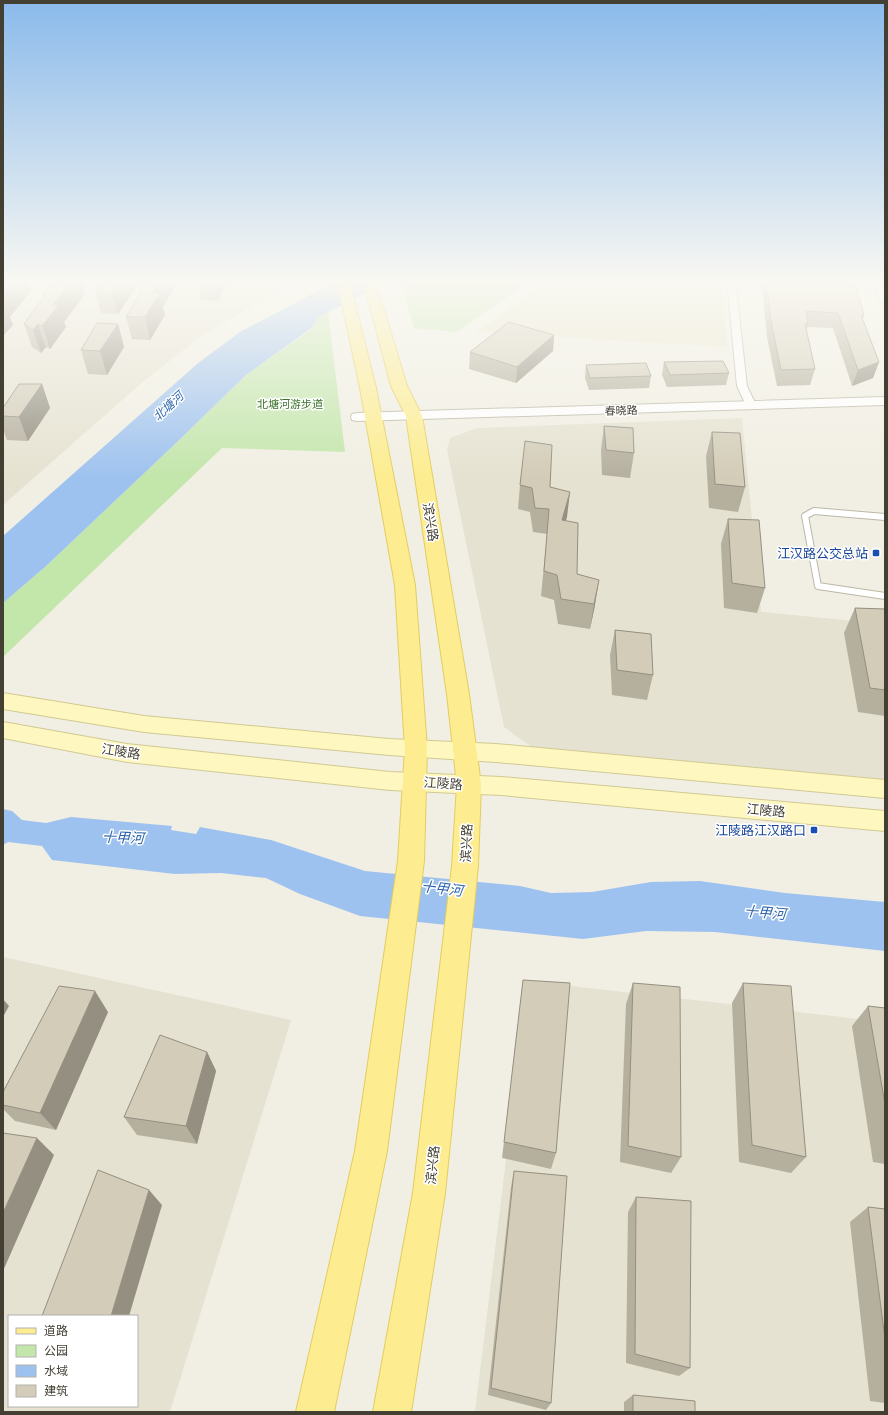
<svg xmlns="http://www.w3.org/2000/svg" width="888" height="1415" font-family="Lato,'Noto Sans SC',sans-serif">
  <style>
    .residential { fill: #e5e2d1; fill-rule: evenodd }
    .education { fill: #eae6cc }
    .green { fill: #c3e6ab }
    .water { fill: #9ec2ef }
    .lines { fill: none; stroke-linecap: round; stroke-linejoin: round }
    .service-casing { stroke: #bcb8a6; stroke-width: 8 }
    .minor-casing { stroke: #bcb8a6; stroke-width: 2 }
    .tertiary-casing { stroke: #bcb8a6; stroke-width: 2 }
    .secondary-casing { stroke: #d1c993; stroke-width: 2 }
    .primary-casing { stroke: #e2cd60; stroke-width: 2 }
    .service { stroke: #fff; stroke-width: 6 }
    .minor { fill: #fff; fill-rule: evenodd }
    .tertiary { fill: #fff; fill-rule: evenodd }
    .secondary { fill: #fef8c0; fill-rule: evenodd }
    .primary { fill: #fded90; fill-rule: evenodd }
    .wall { fill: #b5af9e }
    .shaded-wall { fill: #948f81 }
    .building { fill: #d3ccb8; stroke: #948f81 }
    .transit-dot { fill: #1a4fb4; stroke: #fff; stroke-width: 1.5 }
    .labels { text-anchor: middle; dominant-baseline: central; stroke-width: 3; stroke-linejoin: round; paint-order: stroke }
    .far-park-label { font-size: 11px; fill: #3a7328; stroke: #fff }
    .far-street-label { font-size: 11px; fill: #433f33; stroke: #fff }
    .far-water-label { font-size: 12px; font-style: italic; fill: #2e65ac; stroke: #fff }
    .street-label { font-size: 13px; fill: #433f33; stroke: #fff }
    .transit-label { font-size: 13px; fill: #164399; stroke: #fff; text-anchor: end }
    .water-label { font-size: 14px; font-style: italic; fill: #2e65ac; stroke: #fff }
  </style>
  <rect width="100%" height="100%" fill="#f1efe3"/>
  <g class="residential">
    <path d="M3,280H303L257,303L203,335L145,380L3,505Z"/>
    <path d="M742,418L761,612L885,624V781L533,748L504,727L447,450L450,438L477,428Z"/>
    <path d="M3,957L291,1020L170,1412H3ZM9,1316H137V1406H9Z"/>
    <path d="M528,981L885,1022V1412H475Z"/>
  </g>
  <path class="education" d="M551,280H722L727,347L476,332Z"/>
  <g class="green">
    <path d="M400,280H533L456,332L414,328Z"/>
    <path d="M328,312L345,452L222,448L3,657V603L45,567L174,445L246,375L313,328L317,318Z"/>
  </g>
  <g class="water">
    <path d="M339,280H390L317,318L313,327L246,375L174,445L45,567L3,603V536L197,364L240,332Z"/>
    <path d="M3,809L12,811L22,820L46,823L71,817L172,826L171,830L196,834L200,827L271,840L365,871L520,886L551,893L592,892L651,882L700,881L785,893L885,902V951L715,932L646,931L583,939L360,916L300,894L266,878L221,873L175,874L52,860L42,846L8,842L3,845Z"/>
  </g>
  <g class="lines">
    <g class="service-casing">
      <path id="service" d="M885,517L814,511L805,516L818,586L885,596"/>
    </g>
    <g class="minor-casing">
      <g id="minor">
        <path d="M727,280H735L747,386L756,405L751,408L746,405L737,386Z"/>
        <path d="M835,280L880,283L884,286L880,289L832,285L831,283L832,281Z"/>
      </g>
    </g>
    <g class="tertiary-casing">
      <g id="tertiary">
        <path d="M873,280H883L885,285V304L880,301Z"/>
        <path d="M885,397V405L357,421L352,420L351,417L352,414L357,413Z"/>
      </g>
    </g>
    <g class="secondary-casing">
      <g id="secondary">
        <path d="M3,693L144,716L389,739L496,744L885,780V798L496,762L389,755L144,732L3,709Z"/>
        <path d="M3,722L127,744L390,772L501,777L885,811V831L501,795L390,790L127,762L3,738Z"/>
      </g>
    </g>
    <g class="primary-casing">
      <g id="primary">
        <path d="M337,280H349L376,388L415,585L427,749L424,861L387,1151L334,1412H296L355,1151L398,861L405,749L395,585L360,388Z"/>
        <path d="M363,280H375L407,386L422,416L469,694L481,785L478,866L445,1193L411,1412H373L413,1193L452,866L457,785L447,694L406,416L391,386Z"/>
      </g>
    </g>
    <use href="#service" class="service"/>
    <use href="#minor" class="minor"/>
    <use href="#tertiary" class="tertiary"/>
    <use href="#secondary" class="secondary"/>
    <use href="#primary" class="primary"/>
  </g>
  <g class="wall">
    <path d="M49,280H81L85,294L64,322L66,327L50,349L46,347L41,353L32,347L24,324L44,297L43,294L50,284Z"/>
    <path d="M102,280H141L118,314L101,313L95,291Z"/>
    <path d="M197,280H228L218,301L201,300Z"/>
    <path d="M763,280H854L864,315L863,319L879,362L873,378L852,386L833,328L808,327L806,331L815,369L810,385L777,386L767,337L762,287Z"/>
    <path d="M178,281L163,307L165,315L150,340L132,339L126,317Z"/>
    <path d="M118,324L124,347L107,375L88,374L81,350Z"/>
    <path d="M554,335L553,351L516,383L469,369L470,352Z"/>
    <path d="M664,362L729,373L726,385L667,387L662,375Z"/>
    <path d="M586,365L651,376L649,388L589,390L585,378Z"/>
    <path d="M42,384L50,408L28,441L7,440L3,429V408Z"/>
    <path d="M604,426L634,453L630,478L602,475L601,450Z"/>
    <path d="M712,432L745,487L738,512L709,508L706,456Z"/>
    <path d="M520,485L550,487L567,517L565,521L577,574L595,605L590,629L558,624L554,600L541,596L547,534L533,532L530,512L518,509Z"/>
    <path d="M728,519L765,588L757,613L724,608L721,544Z"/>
    <path d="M855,608L885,609V716L858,712L844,633Z"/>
    <path d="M615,630L653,675L647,700L612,695L610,655Z"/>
    <path d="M523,980L556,1153L551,1169L502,1158Z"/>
    <path d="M633,983L681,1157L671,1173L620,1162L626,1004Z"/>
    <path d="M743,983L806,1157L791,1173L739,1162L732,1003Z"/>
    <path d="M868,1006L885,1008V1164L873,1162L852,1026Z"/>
    <path d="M108,1012L56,1130L15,1121L3,1109V1092Z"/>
    <path d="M207,1052L216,1071L197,1144L137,1135L124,1117Z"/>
    <path d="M514,1171L551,1403L546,1410L488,1395L511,1187Z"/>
    <path d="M636,1197L690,1368L679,1376L626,1363L628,1212Z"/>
    <path d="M868,1207L885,1209V1403L870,1401L850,1222Z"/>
    <path d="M633,1395L695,1412H624V1402Z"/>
  </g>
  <g class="shaded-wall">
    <path d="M3,280H27L31,291L10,317L13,325L3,336Z"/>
    <path d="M66,280H81L85,294L64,322L66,327L50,349L42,326Z"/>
    <path d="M120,280H141L118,314L112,292Z"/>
    <path d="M161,280H178V281L163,307L165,315L150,340L145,317L153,293Z"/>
    <path d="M214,280H228L218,301Z"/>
    <path d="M38,324L46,347L41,353L33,330Z"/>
    <path d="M118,324L124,347L107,375L100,351Z"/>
    <path d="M554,335L553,351L516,383L517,367Z"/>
    <path d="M879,362L873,378L852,386L858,370Z"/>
    <path d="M42,384L50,408L28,441L19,417Z"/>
    <path d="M570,492L567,517L559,545L562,520Z"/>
    <path d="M599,580L595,605L590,629L594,604Z"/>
    <path d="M95,991L108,1012L56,1130L40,1113Z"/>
    <path d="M3,999L9,1006L3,1017Z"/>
    <path d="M207,1052L216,1071L197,1144L186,1126Z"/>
    <path d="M37,1138L54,1155L3,1271V1213Z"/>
    <path d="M149,1190L162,1205L129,1316H111Z"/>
  </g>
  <g class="building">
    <path d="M3,280H14L3,293Z"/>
    <path d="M53,280H72L53,305H59L42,326L38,324L33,330L24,324L46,294H43Z"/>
    <path d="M102,280H120L112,292L95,291Z"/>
    <path d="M147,280H161L153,293H160L145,317H126Z"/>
    <path d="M766,280H854L864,315H861L879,362L858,370L838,313L806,311L808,324H805L815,369L781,370L771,321Z"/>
    <path d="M509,322L554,335L517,367L470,352Z"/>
    <path d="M97,323L118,324L100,351L81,350Z"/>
    <path d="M723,361L729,373L670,375L664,362Z"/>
    <path d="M646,363L651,376L590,378L586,365Z"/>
    <path d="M19,384H42L19,417L3,416V408Z"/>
    <path d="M604,426L633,428L634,453L606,450Z"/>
    <path d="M712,432L740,433L745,487L715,484Z"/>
    <path d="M525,441L552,445L550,487L570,492L562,520L578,523L577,574L599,580L594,604L561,599L557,575L544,571L549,509L535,508L532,488L520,485Z"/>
    <path d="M728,519L759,520L765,588L732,583Z"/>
    <path d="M855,608L885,609V690L870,688Z"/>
    <path d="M615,630L651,634L653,675L617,670Z"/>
    <path d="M523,980L570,983L556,1153L504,1142Z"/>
    <path d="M633,983L680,987L681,1157L628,1146Z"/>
    <path d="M743,983L791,986L806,1157L752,1145Z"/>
    <path d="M59,986L95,991L40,1113L3,1105V1092Z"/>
    <path d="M868,1006L885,1008V1104Z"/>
    <path d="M160,1035L207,1052L186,1126L124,1117Z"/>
    <path d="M3,1133L37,1138L3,1213Z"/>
    <path d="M98,1170L149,1190L111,1316H42Z"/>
    <path d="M514,1171L567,1176L551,1403L491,1388Z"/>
    <path d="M636,1197L691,1201L690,1368L635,1354Z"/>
    <path d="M868,1207L885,1209V1339Z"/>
    <path d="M633,1395L695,1401V1412H633Z"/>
  </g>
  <linearGradient id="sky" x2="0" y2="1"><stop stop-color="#8abaeb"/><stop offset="0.59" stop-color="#f9f8f2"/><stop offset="1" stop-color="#f9f8f2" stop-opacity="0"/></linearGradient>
  <rect width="888" height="478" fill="url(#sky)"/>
  <g class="transit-dot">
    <rect x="872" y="549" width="8" height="8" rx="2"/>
    <rect x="810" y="826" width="8" height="8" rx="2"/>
  </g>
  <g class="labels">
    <g class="far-park-label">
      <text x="290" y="403">北塘河游步道</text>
    </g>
    <g class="far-street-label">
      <text transform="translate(621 410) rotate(-2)">春晓路</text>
    </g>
    <g class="far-water-label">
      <text transform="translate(168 406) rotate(-43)">北塘河</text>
    </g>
    <g class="street-label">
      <text transform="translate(431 522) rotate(81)">滨兴路</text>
      <text transform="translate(121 751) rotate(9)">江陵路</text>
      <text transform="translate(443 783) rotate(4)">江陵路</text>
      <text transform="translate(766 810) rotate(5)">江陵路</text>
      <text transform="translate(466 843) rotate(-87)">滨兴路</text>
      <text transform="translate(432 1165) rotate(-84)">滨兴路</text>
    </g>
    <g class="transit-label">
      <text x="868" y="553">江汉路公交总站</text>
      <text x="806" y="830">江陵路江汉路口</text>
    </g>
    <g class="water-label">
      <text transform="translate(123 837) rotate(2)">十甲河</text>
      <text transform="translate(442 888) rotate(7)">十甲河</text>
      <text transform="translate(765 912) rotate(5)">十甲河</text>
    </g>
  </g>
  <rect width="888" height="1415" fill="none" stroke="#433f33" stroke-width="8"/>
  <rect x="8" y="1315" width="130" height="92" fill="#ffffff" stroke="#b4b2ad"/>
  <rect x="16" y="1328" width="20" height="6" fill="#fded90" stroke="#b4b2ad"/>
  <text x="44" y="1335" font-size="12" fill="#433f33">道路</text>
  <rect x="16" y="1345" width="20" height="12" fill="#c3e6ab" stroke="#b4b2ad"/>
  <text x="44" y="1355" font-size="12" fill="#433f33">公园</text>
  <rect x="16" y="1365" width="20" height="12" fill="#9ec2ef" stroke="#b4b2ad"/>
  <text x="44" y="1375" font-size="12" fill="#433f33">水域</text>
  <rect x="16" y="1385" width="20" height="12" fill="#d3ccb8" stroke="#b4b2ad"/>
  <text x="44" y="1395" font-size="12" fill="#433f33">建筑</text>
</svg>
